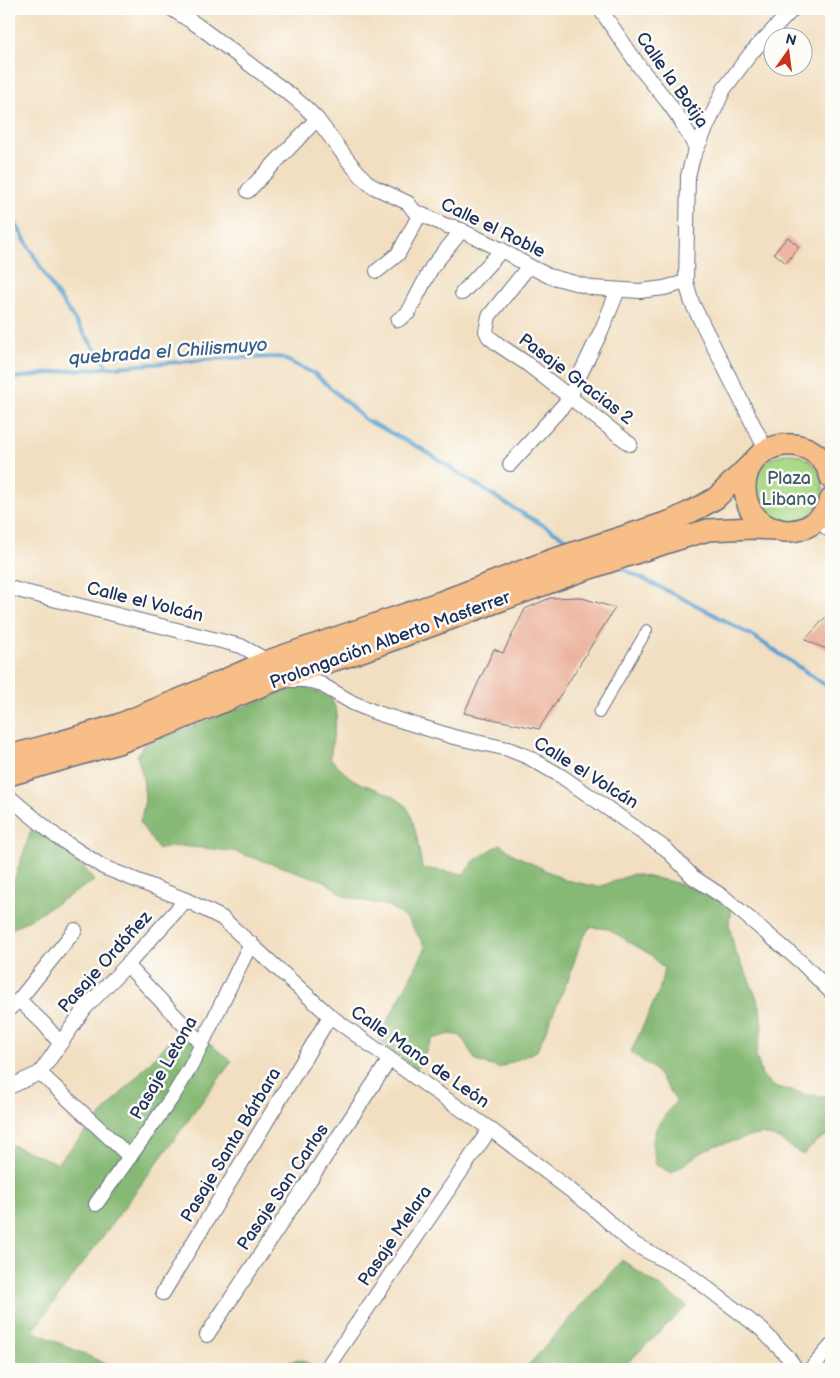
<svg xmlns="http://www.w3.org/2000/svg" width="840" height="1378" font-family="'Balsamiq Sans',sans-serif">
  <style>
    .green { fill: #a8d987; stroke: #628472 }
    .forest { fill: #86b974; stroke: #507469 }
    .lines { fill: none; stroke-linecap: round; stroke-linejoin: round }
    .stream { stroke: #5aa3d2; stroke-width: 4 }
    .building { fill: #ebb29c }
    .pedestrian-casing { stroke: #666d81; stroke-width: 12 }
    .minor-casing { stroke: #666d81; stroke-width: 16 }
    .primary-casing { stroke: #666d81; stroke-width: 24 }
    .pedestrian { stroke: #fff; stroke-width: 10 }
    .minor { stroke: #fff; stroke-width: 14 }
    .primary { stroke: #f7be87; stroke-width: 21 }
    .labels { text-anchor: middle; dominant-baseline: central; stroke-width: 5; stroke-linejoin: round; paint-order: stroke }
    .street-label { font-size: 18px; fill: #1b2f5e; stroke: #fdfcf7 }
    .park-label { font-size: 18px; fill: #3e5a68; stroke: #fdfcf7 }
    .water-label { font-size: 19px; font-style: italic; fill: #345d8c; stroke: #fdfcf7 }
  </style>
  <rect width="100%" height="100%" fill="#fdfcf7"/>
  <filter id="ink" filterUnits="userSpaceOnUse"><feTurbulence type="fractalNoise" baseFrequency=".02" numOctaves="2"/><feDisplacementMap in="SourceGraphic" scale="10" xChannelSelector="R" yChannelSelector="G"/><feConvolveMatrix kernelMatrix="1 2 1 2 8 2 1 2 1" color-interpolation-filters="sRGB"/></filter>
  <filter id="wash" filterUnits="userSpaceOnUse"><feTurbulence type="fractalNoise" baseFrequency=".0096" numOctaves="4" result="noise"/><feDisplacementMap in="SourceGraphic" scale="20" xChannelSelector="R" yChannelSelector="G"/><feGaussianBlur stdDeviation="1.12" result="paint"/><feColorMatrix in="noise" values="0 0 0 0 0 0 0 0 0 0 0 0 0 0 0 0 0 1.4 0 .05"/><feComposite in="paint" operator="in"/></filter>
  <g filter="url(#wash)">
    <rect width="100%" height="100%" fill="#f2dfc1"/>
    <circle class="green" cx="789" cy="488" r="34"/>
    <g class="forest">
      <path d="M301,685L331,698L337,712L330,758C337,764 347,777 356,781C372,789 391,792 405,805C414,813 420,855 422,868L464,874L474,861L500,844L513,854L565,880L599,887L633,874L669,881L712,894L731,907L729,925L735,951L749,979L760,1007L762,1028L756,1055L762,1075L773,1086L808,1095L824,1096L831,1095V1137L827,1135L817,1141L803,1155L779,1139L761,1134L714,1146L697,1155L672,1173L656,1165L652,1143L657,1126L676,1101L665,1084L654,1069L631,1052L659,991L664,969L651,955L608,929L590,927L581,941L569,977L537,1051L499,1068L476,1061L461,1036L450,1034L432,1039L416,1070L378,1040L426,947L406,918L388,906L344,896L325,881L233,851L180,846L158,849L140,823L145,800L143,777L137,756L143,745Z"/>
      <path d="M32,828L81,863L94,881L9,931V895Z"/>
      <path d="M184,1025L232,1061L33,1331L117,1369H9V1144L57,1163Z"/>
      <path d="M622,1260L687,1306L621,1369H525Z"/>
      <path d="M298,1359L322,1369H273Z"/>
    </g>
    <g class="lines">
      <g class="stream">
        <path d="M9,212L52,287L108,368"/>
        <path d="M9,377L16,378L64,371L230,358L280,357L315,374L366,420L422,449L508,505L574,543"/>
        <path d="M621,568L698,606L756,638L827,686L831,690"/>
      </g>
    </g>
    <g id="blocks">
      <g class="building">
        <path d="M788,237L799,247L786,263L774,253Z"/>
        <path d="M579,597L615,608L539,729L464,713L494,649L503,653L525,609L550,598Z"/>
        <path d="M831,611V651L805,640Z"/>
      </g>
    </g>
  </g>
  <g filter="url(#ink)">
    <use href="#blocks" fill-opacity="0" stroke="#666d81" stroke-width="1"/>
    <g class="lines">
      <g class="pedestrian-casing">
        <path id="pedestrian" d="M599,713L647,630"/>
      </g>
      <g class="minor-casing">
        <g id="minor">
          <path d="M172,9L197,25L292,96L305,107L317,119L350,163L365,180L372,186L408,203L414,211L447,226L454,227L502,250L529,266L549,276L593,288L640,291L664,288L686,282"/>
          <path d="M600,9L641,69L667,101L680,119L696,148"/>
          <path d="M248,191L317,119"/>
          <path d="M529,266L489,316L486,331L489,337L499,345L526,363L630,444"/>
          <path d="M377,271L398,254L420,214"/>
          <path d="M462,293L502,250"/>
          <path d="M398,320L408,313L432,267L462,230"/>
          <path d="M766,450L692,303L686,282L688,176L693,157L724,89L751,53L793,9"/>
          <path d="M510,464L571,397L574,387L603,327L618,290"/>
          <path d="M818,521L831,531"/>
          <path d="M9,588L241,646L268,661"/>
          <path d="M289,680H304L317,682L353,703L377,713L454,737L508,749L528,757L561,776L666,849L693,877L725,898L802,963L831,992"/>
          <path d="M9,797L57,837L103,867L186,900L222,918L330,1016L433,1090L490,1129L591,1206L632,1243L686,1272L761,1329L787,1356L796,1369"/>
          <path d="M127,965L202,1044"/>
          <path d="M19,1000L44,1024L60,1043"/>
          <path d="M9,1009L19,1000L75,930"/>
          <path d="M40,1073L130,1157"/>
          <path d="M9,1087L40,1073L85,1008L127,965L186,900"/>
          <path d="M96,1204L173,1096L191,1066L251,943"/>
          <path d="M163,1293L330,1016"/>
          <path d="M207,1335L390,1059"/>
          <path d="M330,1363L490,1129"/>
          <path d="M811,1369L831,1346"/>
        </g>
      </g>
      <g class="primary-casing">
        <g id="primary">
          <path d="M831,478C819,429 746,436 745,487C745,538 814,548 831,499"/>
          <path d="M9,756L50,745L118,725L188,696L268,661L441,602L549,561L672,521L702,506L716,498L754,461"/>
          <path d="M9,775L118,743L164,726L263,685L314,666L351,655L578,572L665,543L708,530L753,528L777,529"/>
        </g>
      </g>
      <use href="#pedestrian" class="pedestrian"/>
      <use href="#minor" class="minor"/>
      <use href="#primary" class="primary"/>
    </g>
  </g>
  <g class="labels">
    <g class="street-label">
      <text transform="translate(672 80) rotate(55)">Calle la Botija</text>
      <text transform="translate(493 228) rotate(26)">Calle el Roble</text>
      <text transform="translate(576 379) rotate(37)">Pasaje Gracias 2</text>
      <text transform="translate(145 602) rotate(14)">Calle el Volcán</text>
      <text transform="translate(390 640) rotate(-20)">Prolongación Alberto Masferrer</text>
      <text transform="translate(586 773) rotate(32)">Calle el Volcán</text>
      <text transform="translate(105 962) rotate(-48)">Pasaje Ordóñez</text>
      <text transform="translate(420 1057) rotate(35)">Calle Mano de León</text>
      <text transform="translate(164 1068) rotate(-60)">Pasaje Letona</text>
      <text transform="translate(231 1145) rotate(-59)">Pasaje Santa Bárbara</text>
      <text transform="translate(283 1187) rotate(-56)">Pasaje San Carlos</text>
      <text transform="translate(395 1236) rotate(-56)">Pasaje Melara</text>
    </g>
    <g class="park-label">
      <text x="789" y="478">Plaza<tspan x="789" dy="21">Libano</tspan></text>
    </g>
    <g class="water-label">
      <text transform="translate(168 352) rotate(-4)">quebrada el Chilismuyo</text>
    </g>
  </g>
  <rect width="840" height="1378" fill="none" stroke="#fdfcf7" stroke-width="30"/>
  <g transform="translate(788 52) rotate(14)"><circle r="24" fill="#fdfcf7" stroke="#a3aaba"/>
  <path d="M0-4L9 19L0 12L-9 19Z" fill="#c8321e"/>
  <text y="-8" font-size="14" font-weight="bold" text-anchor="middle" fill="#1b2f5e">N</text>
  </g>
</svg>
